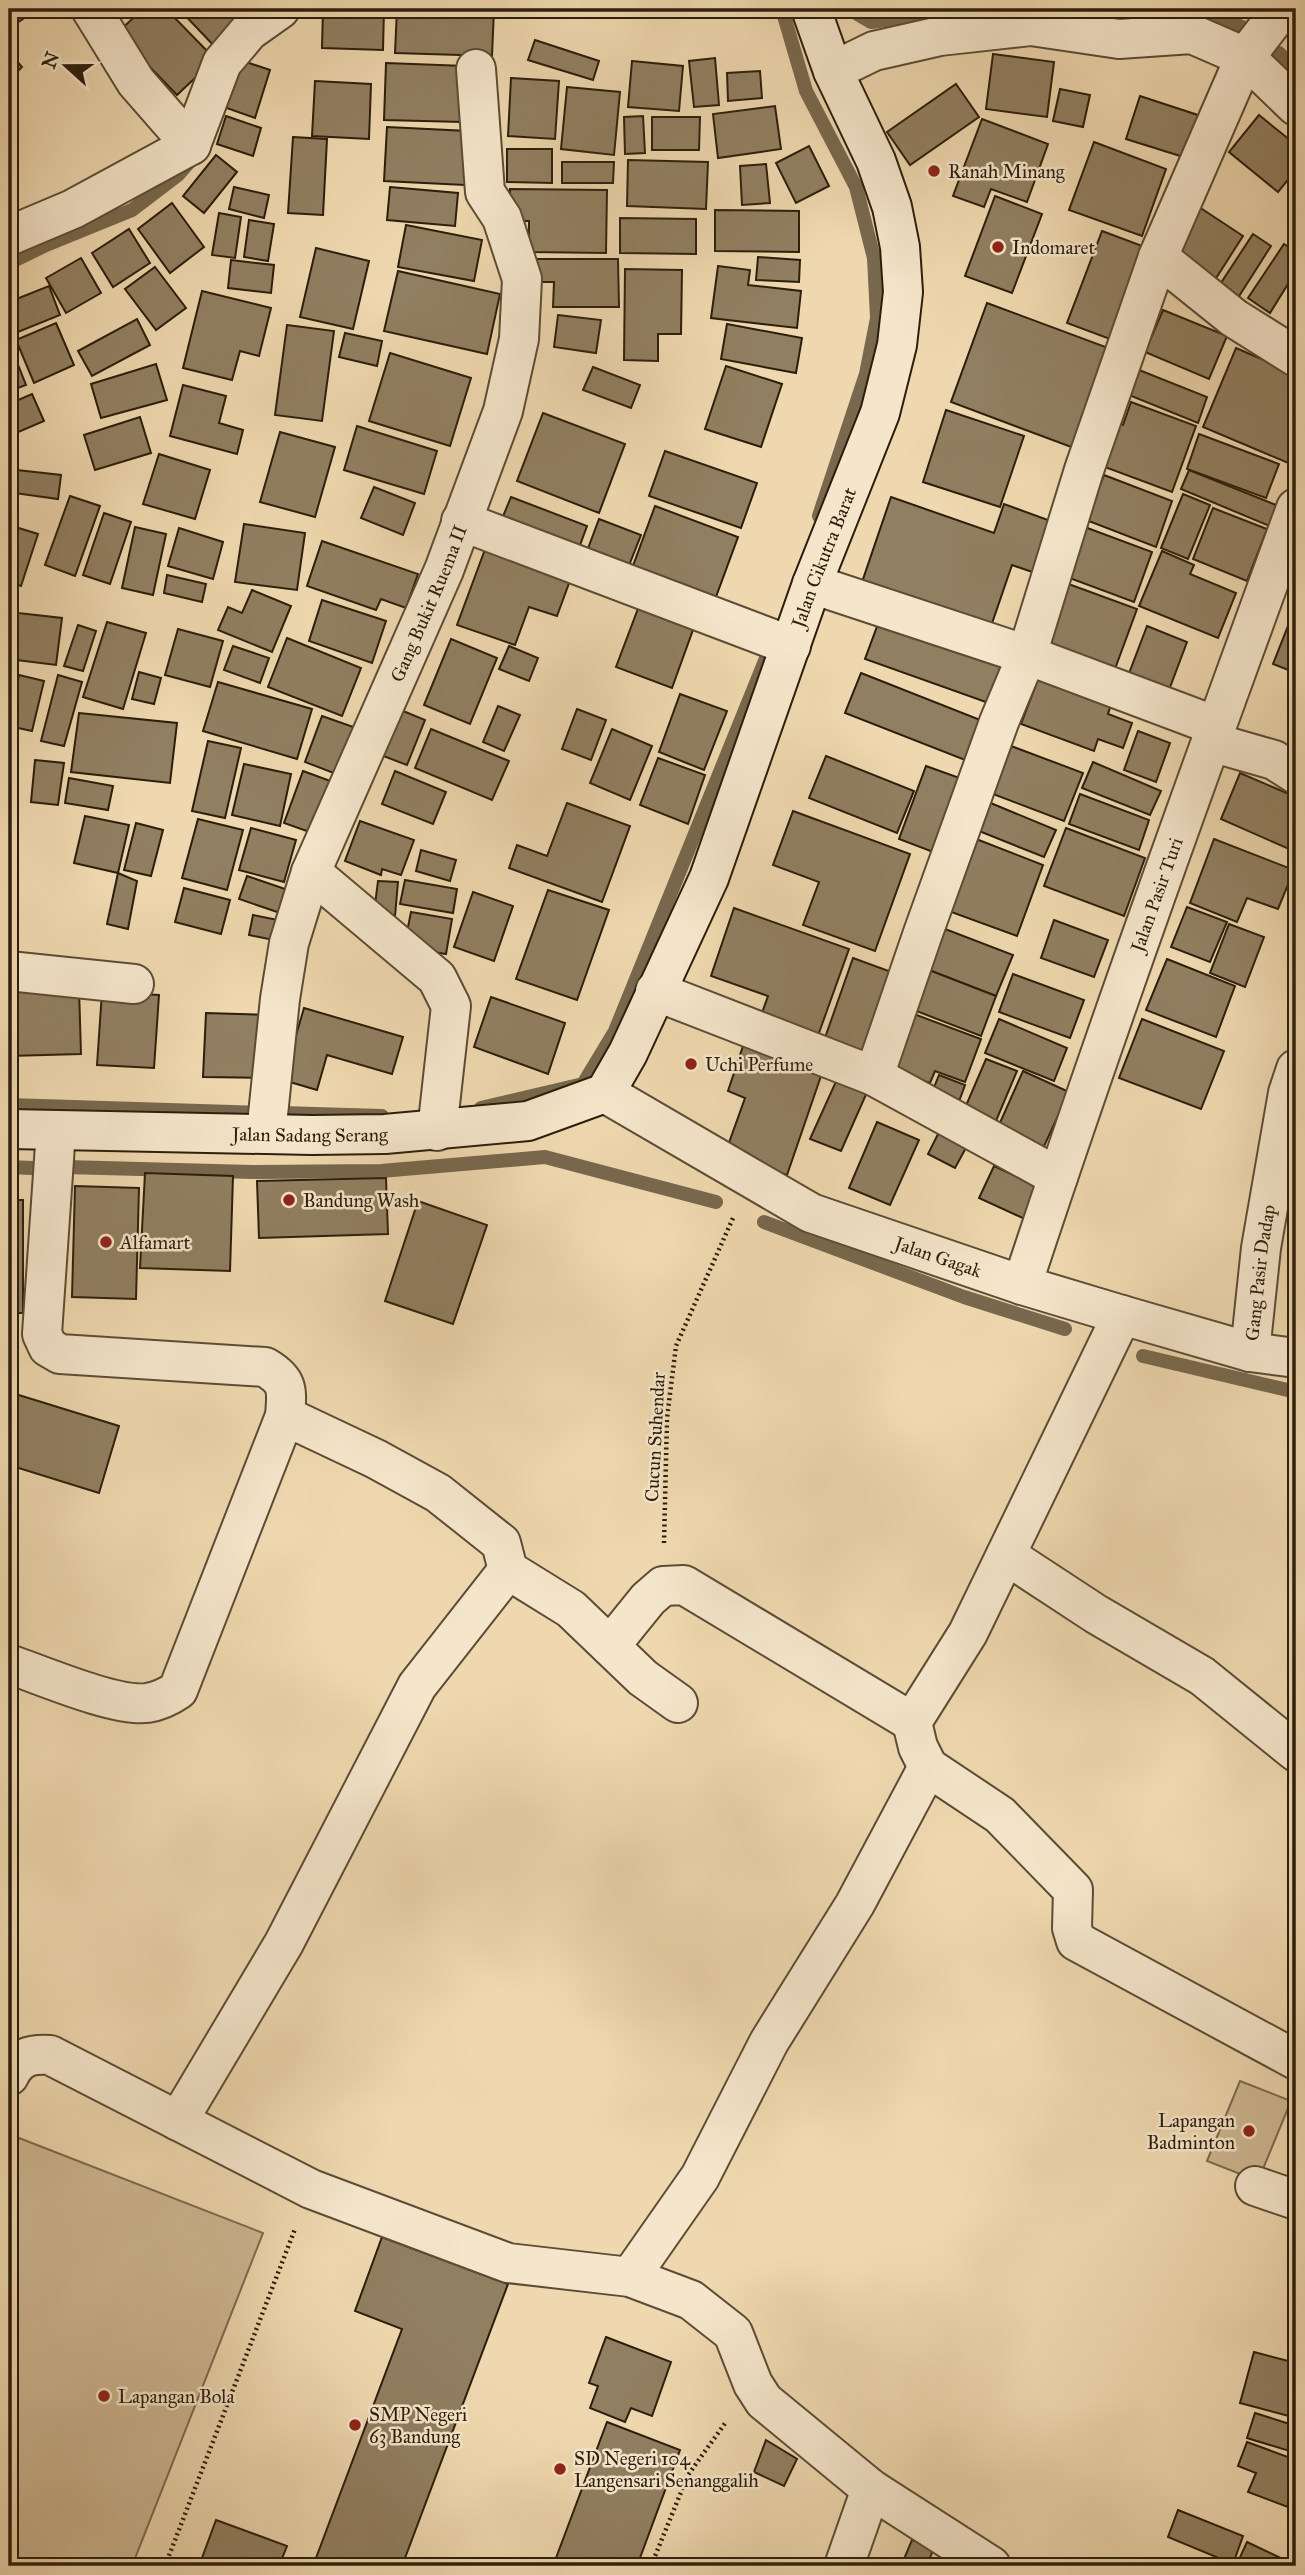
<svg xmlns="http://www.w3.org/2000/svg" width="1305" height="2575" font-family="'IM FELL Great Primer',serif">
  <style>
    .green { fill: #ceb893; stroke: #7c6b50; stroke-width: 2 }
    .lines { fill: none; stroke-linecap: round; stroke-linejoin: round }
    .stream { stroke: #78684d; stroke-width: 14 }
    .building { fill: #917f61; stroke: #2b1e0c; stroke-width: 2 }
    .street-casing { stroke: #5c4c35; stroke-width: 42 }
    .secondary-casing { stroke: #2b1e0c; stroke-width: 42 }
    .path { stroke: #2b1e0c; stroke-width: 4.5; stroke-dasharray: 2 3.5; stroke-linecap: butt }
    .street { stroke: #f5e6cb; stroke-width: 38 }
    .secondary { stroke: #f5e6cb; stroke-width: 38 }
    .poi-dot { fill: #8f2418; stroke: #f5e6cb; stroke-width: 2.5 }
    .labels { text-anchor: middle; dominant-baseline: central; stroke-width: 5; stroke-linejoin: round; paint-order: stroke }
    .poi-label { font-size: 19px; fill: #2b1e0c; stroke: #f5e6cb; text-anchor: start }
    .street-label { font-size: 19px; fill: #2b1e0c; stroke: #f5e6cb }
  </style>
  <rect width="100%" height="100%" fill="#efd8af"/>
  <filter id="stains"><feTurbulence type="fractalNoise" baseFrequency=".00286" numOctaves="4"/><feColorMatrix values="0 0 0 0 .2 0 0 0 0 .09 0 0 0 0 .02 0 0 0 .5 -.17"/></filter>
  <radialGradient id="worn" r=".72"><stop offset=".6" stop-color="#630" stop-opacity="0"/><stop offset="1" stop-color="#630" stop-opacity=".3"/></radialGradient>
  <g class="green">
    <path d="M1240,2081L1291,2101L1258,2181L1207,2161Z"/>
    <path d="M19,2138L263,2233L132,2566H25L9,2560V2165Z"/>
  </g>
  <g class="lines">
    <g class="stream">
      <path d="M782,9L806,91L856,187L874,258L877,318L866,374L819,516"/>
      <path d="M849,9L871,22L968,9"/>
      <path d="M1204,9L1244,28"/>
      <path d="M1049,10L1128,18L1185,9"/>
      <path d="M1279,53L1296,71"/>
      <path d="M9,263L46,245L132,210L178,175L191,160"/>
      <path d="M9,1105L262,1113"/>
      <path d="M481,1108L583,1084L615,1031L767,656"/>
      <path d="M282,1113L382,1116"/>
      <path d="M9,1167L32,1168"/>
      <path d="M65,1167L252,1172L381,1171L545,1157L716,1202"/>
      <path d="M764,1222L964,1297L1065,1329"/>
      <path d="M1143,1356L1296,1392"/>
    </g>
  </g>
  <g class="building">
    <path d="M9,9H37L13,26L9,21Z"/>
    <path d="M143,9H166L215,59L177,95L117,33Z"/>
    <path d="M179,9H260L217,49Z"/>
    <path d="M323,9H384L383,50L322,48Z"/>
    <path d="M397,9H494L492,56L395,53Z"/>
    <path d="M535,40L599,61L593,80L528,60Z"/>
    <path d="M9,52L22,67L9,80Z"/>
    <path d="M993,54L1054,62L1047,117L986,109Z"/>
    <path d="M234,58L270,70L255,118L218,105Z"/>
    <path d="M715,58L719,105L694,107L689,61Z"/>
    <path d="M632,61L683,66L679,111L628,107Z"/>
    <path d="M386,63L465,66L462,122L384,120Z"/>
    <path d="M760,71L762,98L728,101L727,73Z"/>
    <path d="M511,78L559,81L555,139L508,136Z"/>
    <path d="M315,81L371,84L369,139L312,136Z"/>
    <path d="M956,84L979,117L910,165L887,132Z"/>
    <path d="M567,87L620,92L614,155L561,149Z"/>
    <path d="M1060,89L1090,95L1083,127L1053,121Z"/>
    <path d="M1140,96L1207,118L1193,160L1126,139Z"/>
    <path d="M775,106L781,149L718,158L713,114Z"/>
    <path d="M1259,115L1296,145V170L1278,192L1229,152Z"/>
    <path d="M226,116L261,128L253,156L217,144Z"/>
    <path d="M643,116L645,153L625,154L624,117Z"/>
    <path d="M652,117H700L699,150H652Z"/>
    <path d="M982,119L1048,144L1027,202L991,189L984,207L953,196Z"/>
    <path d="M387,127L468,131L465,185L384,181Z"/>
    <path d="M293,137L327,139L323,215L288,213Z"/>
    <path d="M1094,142L1166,169L1142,236L1069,210Z"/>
    <path d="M809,146L829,186L796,203L776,163Z"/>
    <path d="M507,149H552V183L507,182Z"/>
    <path d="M216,155L237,172L204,213L183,196Z"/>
    <path d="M628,160L708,162L706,209L627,206Z"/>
    <path d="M562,162H614L613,183H562Z"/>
    <path d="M766,164L770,203L742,205L740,166Z"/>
    <path d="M234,187L269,195L264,218L229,209Z"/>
    <path d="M390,187L458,193L455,226L387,220Z"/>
    <path d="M510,189L607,190L606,253L529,252V221H510Z"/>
    <path d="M995,196L1042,214L1012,293L965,276Z"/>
    <path d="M172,203L204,247L170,273L138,229Z"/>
    <path d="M1196,205L1243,236L1211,286L1163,255Z"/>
    <path d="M715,210L799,211V252L715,251Z"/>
    <path d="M219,213L241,217L235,258L212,255Z"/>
    <path d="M620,218L696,219V254L620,253Z"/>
    <path d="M249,220L274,224L268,261L244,257Z"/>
    <path d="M406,225L482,240L474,281L398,267Z"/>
    <path d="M129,229L150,263L113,287L92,253Z"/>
    <path d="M1102,231L1153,250L1118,342L1067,323Z"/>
    <path d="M1253,234L1271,246L1234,304L1215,292Z"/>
    <path d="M1284,244L1296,252V271L1270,313L1248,298Z"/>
    <path d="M316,248L369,261L353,329L300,317Z"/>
    <path d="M758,257L800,260L799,282L756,280Z"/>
    <path d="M81,258L101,293L66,313L46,278Z"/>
    <path d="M534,259H618L619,307H553L554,282H534Z"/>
    <path d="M231,260L274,265L271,293L228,288Z"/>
    <path d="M718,266L750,270L748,285L801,291L797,328L711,318Z"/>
    <path d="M155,267L186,308L156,330L125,289Z"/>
    <path d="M625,269L682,270L681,334H658V361L624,360Z"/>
    <path d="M398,271L500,294L487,354L384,331Z"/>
    <path d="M49,286L60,315L18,332L9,309V302Z"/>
    <path d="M202,291L271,308L259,356L240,351L232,380L183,368Z"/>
    <path d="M987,303L1119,352L1082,451L951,402Z"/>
    <path d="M1163,310L1227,336L1209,379L1145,352Z"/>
    <path d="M558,315L601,320L596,353L554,347Z"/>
    <path d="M137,319L150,345L92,376L78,351Z"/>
    <path d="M1296,319V351L1282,343Z"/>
    <path d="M56,323L74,365L34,383L16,340Z"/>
    <path d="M727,324L802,338L796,373L721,359Z"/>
    <path d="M287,325L334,331L322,421L275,415Z"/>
    <path d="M345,333L382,341L377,366L339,357Z"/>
    <path d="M9,342L26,385L10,391L9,388Z"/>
    <path d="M1236,348L1296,374V458L1293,465L1203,427Z"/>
    <path d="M390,353L471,378L450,446L369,421Z"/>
    <path d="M156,364L167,400L101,418L91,384Z"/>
    <path d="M726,366L782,384L761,447L705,429Z"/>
    <path d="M1129,366L1207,397L1198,423L1119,391Z"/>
    <path d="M593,367L640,385L631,408L583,390Z"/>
    <path d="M183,385L226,396L219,423L243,430L237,454L170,436Z"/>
    <path d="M32,394L44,421L9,436V404Z"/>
    <path d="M1131,402L1196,426L1172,492L1094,463L1110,419L1123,425Z"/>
    <path d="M946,410L1024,436L1000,507L923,482Z"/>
    <path d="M543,413L625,444L599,513L517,481Z"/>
    <path d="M140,417L151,453L95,470L84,435Z"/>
    <path d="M357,426L437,451L424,494L344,470Z"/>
    <path d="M280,432L335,447L315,517L260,502Z"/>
    <path d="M1199,434L1279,464L1266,498L1187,469Z"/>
    <path d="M665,451L757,483L741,528L649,496Z"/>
    <path d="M159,454L210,470L195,519L143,504Z"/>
    <path d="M17,470L61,475L58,499L14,493Z"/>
    <path d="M1189,470L1281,507L1272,527L1181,489Z"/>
    <path d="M9,472L16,475L9,493Z"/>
    <path d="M1104,475L1172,501L1156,547L1086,520Z"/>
    <path d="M374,487L415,503L403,535L361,518Z"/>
    <path d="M1183,494L1210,505L1188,559L1161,548Z"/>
    <path d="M70,496L100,506L75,576L45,565Z"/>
    <path d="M511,497L587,526L576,556L499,526Z"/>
    <path d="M891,497L994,533L1004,504L1059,524L1041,575L1012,565L988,635L859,591Z"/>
    <path d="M655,506L738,537L713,605L630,574Z"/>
    <path d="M1213,508L1267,529L1247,581L1193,559Z"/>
    <path d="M104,513L131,522L110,584L83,575Z"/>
    <path d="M599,519L641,535L624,578L583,562Z"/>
    <path d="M244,524L305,533L297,590L235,582Z"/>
    <path d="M9,525L38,534L21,586L9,582Z"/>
    <path d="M1082,526L1152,552L1134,602L1064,576Z"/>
    <path d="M135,527L166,534L153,595L122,588Z"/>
    <path d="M179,528L223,542L213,579L168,566Z"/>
    <path d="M322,541L418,574L406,608L381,599L376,610L307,586Z"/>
    <path d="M487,544L572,575L557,616L529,607L515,645L457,625Z"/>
    <path d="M1162,551L1194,565L1190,574L1236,593L1218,638L1139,606Z"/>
    <path d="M167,575L206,584L202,602L164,593Z"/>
    <path d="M1063,582L1137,609L1112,677L1038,649Z"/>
    <path d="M252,590L291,606L272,652L218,630L228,607L242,613Z"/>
    <path d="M322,600L386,621L372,663L309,641Z"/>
    <path d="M639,606L694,627L672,688L616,667Z"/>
    <path d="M9,612L62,618L56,665L9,659Z"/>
    <path d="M882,613L1013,660L997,706L865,659Z"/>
    <path d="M1290,621L1296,624V673L1273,664Z"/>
    <path d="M107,622L146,633L123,709L83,697Z"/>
    <path d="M78,625L96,631L83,671L64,666Z"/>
    <path d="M1147,626L1187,642L1166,698L1125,684Z"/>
    <path d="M178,629L223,641L210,687L165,675Z"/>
    <path d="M287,638L361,668L342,716L268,687Z"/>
    <path d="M451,639L497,658L470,724L424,705Z"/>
    <path d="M233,646L269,658L260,683L224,670Z"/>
    <path d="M509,646L538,658L529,681L499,669Z"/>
    <path d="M1042,669L1114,695L1108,714L1132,723L1123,748L1098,739L1094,751L1021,724Z"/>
    <path d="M139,672L161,678L154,704L132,699Z"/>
    <path d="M861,673L993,725L978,765L845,713Z"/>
    <path d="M19,675L44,681L32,731L9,726Z"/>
    <path d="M58,675L82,682L64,746L41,741Z"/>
    <path d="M218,682L312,709L297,759L203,731Z"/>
    <path d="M680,694L727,711L704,770L659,752Z"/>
    <path d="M498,706L520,715L504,751L483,742Z"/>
    <path d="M396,708L425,720L407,765L378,754Z"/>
    <path d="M577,709L606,720L591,760L562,749Z"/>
    <path d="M79,713L177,723L170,783L71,772Z"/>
    <path d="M322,716L362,730L344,777L305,762Z"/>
    <path d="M431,729L509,761L492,800L415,768Z"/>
    <path d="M612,729L652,746L630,800L590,783Z"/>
    <path d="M1138,731L1170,743L1156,782L1124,770Z"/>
    <path d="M208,741L241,748L225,818L192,811Z"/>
    <path d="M1003,743L1083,773L1064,821L985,791Z"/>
    <path d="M826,756L914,791L897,833L809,798Z"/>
    <path d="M658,758L705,775L688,824L640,805Z"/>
    <path d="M35,760L64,763L58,805L31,802Z"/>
    <path d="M1093,762L1161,791L1150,815L1082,788Z"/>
    <path d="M244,764L291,774L280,826L232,815Z"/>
    <path d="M926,766L968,781L941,855L899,839Z"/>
    <path d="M303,771L336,783L318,835L284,823Z"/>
    <path d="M395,771L446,792L433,824L382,804Z"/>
    <path d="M1240,773L1296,797V831L1289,849L1221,819Z"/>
    <path d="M69,778L113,786L108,810L65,803Z"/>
    <path d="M1080,794L1149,820L1139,850L1069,824Z"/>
    <path d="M981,799L1056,830L1044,857L969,827Z"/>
    <path d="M567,803L630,826L602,902L509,868L517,845L547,856Z"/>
    <path d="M793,811L910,854L875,951L803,925L819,882L773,865Z"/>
    <path d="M85,816L129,825L118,873L74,863Z"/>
    <path d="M198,819L243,830L227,890L182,878Z"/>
    <path d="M360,821L414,840L401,875L382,869L381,875L345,861Z"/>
    <path d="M136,823L163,830L151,876L124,870Z"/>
    <path d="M251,828L296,840L284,882L239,870Z"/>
    <path d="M1066,828L1145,858L1124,916L1044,886Z"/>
    <path d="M971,837L1043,865L1017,936L943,909Z"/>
    <path d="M1214,839L1294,870L1278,909L1247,898L1237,922L1190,903Z"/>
    <path d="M421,850L456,860L450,881L416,871Z"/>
    <path d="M118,873L137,881L128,929L107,924Z"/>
    <path d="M247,876L294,892L286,915L239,899Z"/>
    <path d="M405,880L457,889L453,913L400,904Z"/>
    <path d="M378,881L398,882L395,916L374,913Z"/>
    <path d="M184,888L230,900L221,934L175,922Z"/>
    <path d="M548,890L609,910L577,1000L516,979Z"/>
    <path d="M473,892L513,906L494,961L454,947Z"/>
    <path d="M1187,907L1227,922L1210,962L1171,947Z"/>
    <path d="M734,908L849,949L815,1044L758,1024L768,996L711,976Z"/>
    <path d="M411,912L452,919L446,954L404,947Z"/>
    <path d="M253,915L283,921L279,941L249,935Z"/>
    <path d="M1054,920L1108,940L1094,977L1041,958Z"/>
    <path d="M932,924L1013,955L996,996L916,965Z"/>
    <path d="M1229,924L1264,937L1245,987L1210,973Z"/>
    <path d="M853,958L897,974L863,1070L819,1055Z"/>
    <path d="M1167,959L1235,986L1216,1037L1146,1010Z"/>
    <path d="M916,965L996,996L981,1036L901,1005Z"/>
    <path d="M1013,974L1084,1000L1070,1038L999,1012Z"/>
    <path d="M79,988L81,1054L9,1056V991Z"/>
    <path d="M102,992L159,995L154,1068L97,1065Z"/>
    <path d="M491,997L565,1023L548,1074L474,1047Z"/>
    <path d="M304,1008L403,1037L392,1074L327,1055L317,1090L283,1080Z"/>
    <path d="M903,1010L981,1039L965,1082L935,1071L930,1083L882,1066Z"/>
    <path d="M206,1013L270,1015L268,1078L203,1077Z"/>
    <path d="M999,1019L1067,1048L1054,1081L985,1053Z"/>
    <path d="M1142,1019L1224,1051L1201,1109L1119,1078Z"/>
    <path d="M744,1043L823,1070L787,1175L725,1154L745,1098L728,1091Z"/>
    <path d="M986,1059L1017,1071L993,1128L962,1115Z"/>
    <path d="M1023,1071L1069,1092L1040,1155L995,1134Z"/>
    <path d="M939,1075L965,1085L954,1115L927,1105Z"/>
    <path d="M838,1077L868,1090L841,1151L810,1139Z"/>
    <path d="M877,1122L919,1140L890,1205L849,1188Z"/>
    <path d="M939,1132L967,1146L955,1168L928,1154Z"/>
    <path d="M994,1166L1041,1188L1027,1220L979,1198Z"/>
    <path d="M145,1173L233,1176L230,1271L140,1268Z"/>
    <path d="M386,1178L388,1234L259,1238L257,1181Z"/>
    <path d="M75,1186L139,1188L136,1299L72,1297Z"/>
    <rect x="9" y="1200" width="14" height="113"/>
    <path d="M418,1201L487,1225L453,1324L385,1301Z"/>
    <path d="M9,1392L119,1426L99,1493L9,1465Z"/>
    <path d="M382,2237L508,2284L402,2566H313L402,2329L355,2311Z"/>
    <path d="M606,2337L671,2362L652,2416L631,2408L625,2422L590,2408L598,2386L589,2383Z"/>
    <path d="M1254,2352L1296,2363V2418L1240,2403Z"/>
    <path d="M1255,2413L1296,2426V2453L1247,2438Z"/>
    <path d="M607,2422L680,2450L637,2566H553Z"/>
    <path d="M766,2440L797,2459L784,2486L754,2472Z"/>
    <path d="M1247,2442L1296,2460V2510L1248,2492L1256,2473L1238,2466Z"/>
    <path d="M1178,2510L1243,2536L1233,2564L1168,2537Z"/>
    <path d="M216,2520L287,2546L279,2566H199Z"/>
    <path d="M912,2540L934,2547L927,2566H901Z"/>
    <path d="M1247,2542L1287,2561L1285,2566H1236Z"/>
    <path d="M857,2553L886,2566H854Z"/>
  </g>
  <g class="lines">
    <g class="street-casing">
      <g id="street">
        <path d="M91,9L136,82L191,145"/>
        <path d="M833,71L874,51L940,36L1031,26L1119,39L1192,34L1245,57L1296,106"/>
        <path d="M191,145L222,63L249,31L280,9"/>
        <path d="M9,236L73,209L191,145"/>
        <path d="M1158,257L1234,318L1296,357"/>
        <path d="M461,521L791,646"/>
        <path d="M812,584L1027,655L1216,726"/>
        <path d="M1211,742L1274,760L1296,774"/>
        <path d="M311,872L437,978L451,1006L437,1131"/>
        <path d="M9,971L134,984"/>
        <path d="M655,991L874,1076L923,933L999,722L1027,655L1084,470L1158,257L1245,57L1282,9"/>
        <path d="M874,1076L1058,1177"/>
        <path id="s1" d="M605,1093L811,1213L1022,1285L1122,1315L1250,1352L1296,1358"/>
        <path id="s2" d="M266,1134L280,999L289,943L311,872L444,570L503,411L519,339L522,279L502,218L485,192L476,69"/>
        <path id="s3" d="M1022,1285C1108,1024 1202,765 1296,508"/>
        <path d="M1122,1315L968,1633L912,1722L918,1747L928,1767L1000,1815L1073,1890L1072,1928L1076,1941L1296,2060"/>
        <path id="s4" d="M1250,1352L1261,1248L1288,1093L1296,1069"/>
        <path d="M285,1416L376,1459L438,1493L501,1543L508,1570L571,1609L643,1678L678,1703"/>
        <path d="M1006,1555L1096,1614L1202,1676L1296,1752"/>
        <path d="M610,1646L648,1599L663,1586L684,1585L912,1722"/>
        <path d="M9,1664C41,1675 115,1707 147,1703C160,1701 168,1697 178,1690L285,1416C287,1390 289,1381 265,1367L60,1354L48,1347L42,1334L56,1130"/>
        <path d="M9,2076C18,2057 30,2054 50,2055L311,2189L508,2263L630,2277L691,2300L733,2333L753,2384L764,2401L871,2489L991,2566"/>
        <path d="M178,2121L284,1943L417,1686L508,1570"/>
        <path d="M1255,2186L1296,2200"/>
        <path d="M630,2277L700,2177L769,2042L855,1904L928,1767"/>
        <path d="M844,2566L871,2489"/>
      </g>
    </g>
    <g class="secondary-casing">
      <g id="secondary">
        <path id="s5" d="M9,1129L312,1135L385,1134L528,1121L605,1093L628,1053L709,878L812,584L880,413L897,345L903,292L900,247L892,207L876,161L833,71L811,9"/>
      </g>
    </g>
    <g class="path">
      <path d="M664,1543L667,1418L676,1346L733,1218"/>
      <path d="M165,2566L295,2229"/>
      <path d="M651,2566L688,2475L726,2422"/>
    </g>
    <use href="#street" class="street"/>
    <use href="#secondary" class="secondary"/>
  </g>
  <g class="poi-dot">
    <circle cx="934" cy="171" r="7"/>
    <circle cx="998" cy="247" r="7"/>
    <circle cx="691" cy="1064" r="7"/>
    <circle cx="289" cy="1200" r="7"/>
    <circle cx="106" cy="1242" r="7"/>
    <circle cx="1249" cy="2131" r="7"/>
    <circle cx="104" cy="2396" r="7"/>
    <circle cx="355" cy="2425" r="7"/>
    <circle cx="560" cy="2469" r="7"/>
  </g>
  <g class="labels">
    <g class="poi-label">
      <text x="948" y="171">Ranah Minang</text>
      <text x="1012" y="247">Indomaret</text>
      <text x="705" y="1064">Uchi Perfume</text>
      <text x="303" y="1200">Bandung Wash</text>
      <text x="120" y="1242">Alfamart</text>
      <text x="1235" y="2120" text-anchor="end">Lapangan<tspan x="1235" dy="22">Badminton</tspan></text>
      <text x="118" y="2396">Lapangan Bola</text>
      <text x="369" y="2414">SMP Negeri<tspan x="369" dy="22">63 Bandung</tspan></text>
      <text x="574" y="2458">SD Negeri 104<tspan x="574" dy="22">Langensari Senanggalih</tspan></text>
    </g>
    <g class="street-label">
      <text stroke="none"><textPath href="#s5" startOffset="1181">Jalan Cikutra Barat</textPath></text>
      <text stroke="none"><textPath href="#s2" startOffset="560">Gang Bukit Ruema II</textPath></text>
      <text stroke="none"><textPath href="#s3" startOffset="413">Jalan Pasir Turi</textPath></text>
      <text stroke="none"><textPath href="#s5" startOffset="301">Jalan Sadang Serang</textPath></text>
      <text stroke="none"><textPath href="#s1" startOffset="373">Jalan Gagak</textPath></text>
      <text stroke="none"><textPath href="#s4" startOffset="80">Gang Pasir Dadap</textPath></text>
      <text transform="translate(655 1437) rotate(-87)">Cucun Suhendar</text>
    </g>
  </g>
  <rect width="1305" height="2575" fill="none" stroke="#efd8af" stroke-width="35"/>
  <rect x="10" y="10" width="1284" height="2554" fill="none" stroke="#2b1e0c" stroke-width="3.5"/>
  <rect x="18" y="18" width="1270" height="2540" fill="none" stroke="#2b1e0c" stroke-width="2"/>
  <g transform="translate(66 66) rotate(291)" stroke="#f5e6cb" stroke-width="5" paint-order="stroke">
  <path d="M0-5L12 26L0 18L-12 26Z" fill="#2b1e0c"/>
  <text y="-10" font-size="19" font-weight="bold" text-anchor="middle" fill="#2b1e0c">N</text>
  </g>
  <rect width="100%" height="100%" filter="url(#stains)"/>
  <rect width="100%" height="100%" fill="url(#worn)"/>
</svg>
